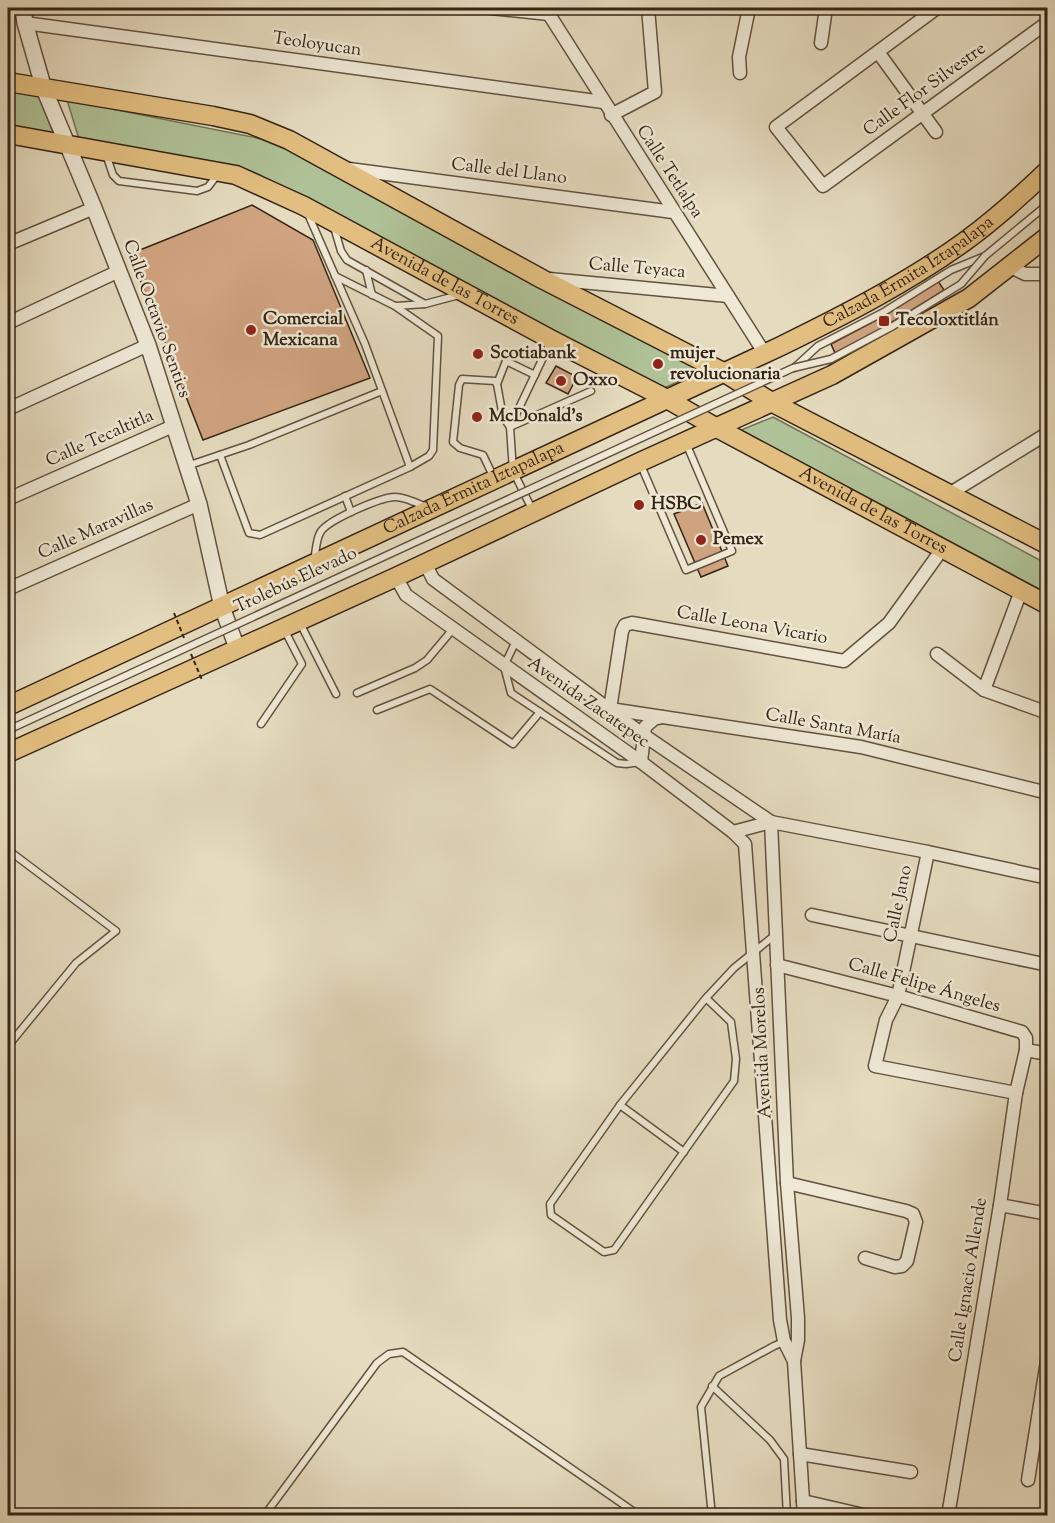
<svg xmlns="http://www.w3.org/2000/svg" width="1055" height="1523" font-family="'Sorts Mill Goudy',serif">
  <style>
    .green { fill: #afc196; stroke: #727355; stroke-width: 1.5 }
    .building { fill: #d0a380; stroke: #362514; stroke-width: 1.5 }
    .lines { fill: none; stroke-linecap: round; stroke-linejoin: round }
    .service-casing { stroke: #62523f; stroke-width: 9 }
    .minor-casing { stroke: #62523f; stroke-width: 15 }
    .tertiary-casing { stroke: #62523f; stroke-width: 18 }
    .primary-casing { stroke: #362514; stroke-width: 21 }
    .service { stroke: #eee8d5; stroke-width: 6 }
    .minor { stroke: #eee8d5; stroke-width: 12 }
    .tertiary { stroke: #eee8d5; stroke-width: 15 }
    .primary { stroke: #e2be80; stroke-width: 18 }
    .service-bridge-casing { stroke: #62523f; stroke-width: 9; stroke-linecap: butt }
    .path-bridge { stroke: #362514; stroke-width: 2; stroke-dasharray: 4.5 3; stroke-linecap: butt }
    .service-bridge { stroke: #eee8d5; stroke-width: 6 }
    .poi-dot { fill: #8f2418; stroke: #eee8d5; stroke-width: 2 }
    .labels { text-anchor: middle; dominant-baseline: central; stroke-width: 5; stroke-linejoin: round; paint-order: stroke }
    .street-label { font-size: 18px; fill: #362514; stroke: #eee8d5 }
    .poi-label { font-size: 18px; font-weight: bold; fill: #362514; stroke: #eee8d5; text-anchor: start }
  </style>
  <rect width="100%" height="100%" fill="#e5dbbf"/>
  <filter id="stains"><feTurbulence type="fractalNoise" baseFrequency=".00333" numOctaves="4"/><feColorMatrix values="0 0 0 0 .2 0 0 0 0 .09 0 0 0 0 .02 0 0 0 .5 -.17"/></filter>
  <radialGradient id="worn" r=".72"><stop offset=".6" stop-color="#630" stop-opacity="0"/><stop offset="1" stop-color="#630" stop-opacity=".3"/></radialGradient>
  <g class="green">
    <path d="M8,89L38,94L55,138L8,129Z"/>
    <path d="M67,100L272,141L704,371L664,388L256,173L79,139Z"/>
    <path d="M773,417L1047,564V593L741,430Z"/>
  </g>
  <g class="building">
    <path d="M252,205L313,240L370,378L203,440L130,254Z"/>
    <path d="M938,281L944,290L930,299L866,338L835,353L831,344L884,316Z"/>
    <path d="M556,366L577,377L568,394L546,383Z"/>
    <path d="M702,503L728,566L701,577L674,514Z"/>
  </g>
  <g class="lines">
    <g class="service-casing">
      <g id="service">
        <path d="M106,154L113,175L119,181L197,191L208,187L218,174"/>
        <path d="M308,214L365,344L410,467"/>
        <path d="M334,227L341,251L347,260L425,304"/>
        <path d="M366,270L372,295"/>
        <path d="M396,306L425,304L459,295"/>
        <path d="M794,368L818,346L882,313L951,270L985,256L1048,204"/>
        <path d="M497,384L506,361L535,375"/>
        <path d="M220,455L249,533L260,535L410,467L429,456L433,450L438,336L395,306L335,276"/>
        <path d="M640,463L686,570L732,551L686,443"/>
        <path d="M187,466L249,445L382,391"/>
        <path d="M493,476L483,455L460,448L453,442L459,385L462,379L495,381L497,384L503,417L510,427L591,391"/>
        <path d="M345,496L351,512"/>
        <path d="M533,511L513,471L510,427L550,343"/>
        <path d="M314,560C316,552 316,540 320,533C325,521 381,497 395,497C405,497 417,503 426,507"/>
        <path d="M300,623L336,694"/>
        <path d="M516,641L504,666L511,693L617,763L626,764L640,762"/>
        <path d="M357,693L415,668L427,660L453,629"/>
        <path d="M377,710L430,689L513,744L540,712"/>
        <path d="M261,724L302,664L285,631"/>
        <path d="M8,850L116,931L76,963L8,1046"/>
        <path d="M706,998L731,1022L736,1059L734,1081L614,1250L604,1252L551,1215L550,1204L620,1105L706,998L734,968L775,935"/>
        <path d="M620,1105L684,1152"/>
        <path d="M712,1386L770,1440L784,1459L787,1516"/>
        <path d="M264,1516L377,1363L389,1354L403,1352L640,1516"/>
        <path d="M712,1516L701,1407L719,1376L774,1346L786,1341"/>
      </g>
    </g>
    <g class="minor-casing">
      <g id="minor">
        <path d="M490,8L549,14"/>
        <path d="M545,8L765,354"/>
        <path d="M937,8L776,127L823,186L1048,22"/>
        <path d="M25,23L603,102"/>
        <path d="M821,43L826,8"/>
        <path d="M878,52L936,132"/>
        <path d="M740,73L739,57L749,8"/>
        <path d="M611,115L655,92L648,8"/>
        <path d="M349,169L673,212"/>
        <path d="M8,244L94,208"/>
        <path d="M1011,267L1025,274H1048"/>
        <path d="M549,279L728,296"/>
        <path d="M8,323L119,271"/>
        <path d="M8,409L148,345"/>
        <path d="M949,494L1048,433"/>
        <path d="M8,499L173,426"/>
        <path d="M943,548L889,623L844,661L632,623L625,625L622,631L610,709L861,747L1048,793"/>
        <path d="M425,563L433,579L645,736L771,822L787,1183L798,1318V1340L794,1361L804,1516"/>
        <path d="M396,577L406,595L641,762L733,832L745,844L780,1320L784,1341L794,1361"/>
        <path d="M8,589L199,504"/>
        <path d="M937,654L984,690L1048,713"/>
        <path d="M984,690L1021,591"/>
        <path d="M641,762L645,727L654,719L662,717"/>
        <path d="M733,832L771,822L928,852L1048,878"/>
        <path d="M928,852L898,996L886,1020L875,1066L1016,1093"/>
        <path d="M812,915L1048,965"/>
        <path d="M777,965L898,996L1022,1032L1026,1038V1050L1048,1054"/>
        <path d="M787,1183L906,1211L913,1214L916,1222L907,1261L902,1266L895,1267L865,1258"/>
        <path d="M1000,1205L1048,1214"/>
        <path d="M800,1454L911,1472"/>
        <path d="M1028,1480L1048,1355"/>
        <path d="M803,1501L868,1516"/>
        <path d="M948,1516L1000,1205L1016,1093L1026,1050"/>
      </g>
    </g>
    <g class="tertiary-casing">
      <path id="tertiary" d="M23,8L25,23L44,89L94,208L148,345L199,504L222,607L237,648"/>
    </g>
    <g class="primary-casing">
      <g id="primary">
        <path d="M8,82L213,116L250,124L289,140L542,279L725,373L773,403L1048,545"/>
        <path id="s1" d="M8,134L236,175L304,206L552,340L667,399L717,428L1048,605"/>
        <path id="s2" d="M8,706L781,346C844,315 907,283 964,242C994,220 1021,196 1048,170"/>
        <path d="M8,753L396,577L640,462L832,375L969,298L1048,236"/>
      </g>
    </g>
    <use href="#service" class="service"/>
    <use href="#minor" class="minor"/>
    <use href="#tertiary" class="tertiary"/>
    <use href="#primary" class="primary"/>
    <g class="service-bridge-casing">
      <path id="service-bridge" d="M8,730L793,368L831,359L893,326L961,284L985,256"/>
    </g>
    <g class="path-bridge">
      <path d="M174,613L184,638"/>
      <path d="M191,654L202,680"/>
    </g>
    <use href="#service-bridge" class="service-bridge"/>
  </g>
  <g class="poi-dot">
    <rect x="878" y="315" width="12" height="12" rx="3"/>
    <circle cx="251" cy="330" r="6"/>
    <circle cx="478" cy="354" r="6"/>
    <circle cx="658" cy="364" r="6"/>
    <circle cx="561" cy="381" r="6"/>
    <circle cx="477" cy="417" r="6"/>
    <circle cx="639" cy="505" r="6"/>
    <circle cx="701" cy="540" r="6"/>
  </g>
  <g class="labels">
    <g class="street-label">
      <text transform="translate(317 45) rotate(8)">Teoloyucan</text>
      <text transform="translate(925 90) rotate(-36)">Calle Flor Silvestre</text>
      <text transform="translate(509 172) rotate(7)">Calle del Llano</text>
      <text transform="translate(669 172) rotate(57)">Calle Tetlalpa</text>
      <text transform="translate(637 269) rotate(5)">Calle Teyaca</text>
      <text stroke="none"><textPath href="#s2" startOffset="1000">Calzada Ermita Iztapalapa</textPath></text>
      <text stroke="none"><textPath href="#s1" startOffset="466">Avenida de las Torres</textPath></text>
      <text transform="translate(156 319) rotate(70)">Calle Octavio Senties</text>
      <text transform="translate(100 439) rotate(-24)">Calle Tecaltitla</text>
      <text stroke="none"><textPath href="#s2" startOffset="514">Calzada Ermita Iztapalapa</textPath></text>
      <text stroke="none"><textPath href="#s1" startOffset="952">Avenida de las Torres</textPath></text>
      <text transform="translate(96 530) rotate(-24)">Calle Maravillas</text>
      <text transform="translate(296 581) rotate(-25)">Trolebús Elevado</text>
      <text transform="translate(752 626) rotate(10)">Calle Leona Vicario</text>
      <text transform="translate(588 703) rotate(35)">Avenida Zacatepec</text>
      <text transform="translate(833 727) rotate(10)">Calle Santa María</text>
      <text transform="translate(899 904) rotate(-78)">Calle Jano</text>
      <text transform="translate(924 986) rotate(16)">Calle Felipe Ángeles</text>
      <text transform="translate(763 1053) rotate(-93)">Avenida Morelos</text>
      <text transform="translate(969 1280) rotate(-81)">Calle Ignacio Allende</text>
    </g>
    <g class="poi-label">
      <text x="263" y="320">Comercial<tspan x="263" dy="21">Mexicana</tspan></text>
      <text x="896" y="321">Tecoloxtitlán</text>
      <text x="490" y="354">Scotiabank</text>
      <text x="670" y="354">mujer<tspan x="670" dy="21">revolucionaria</tspan></text>
      <text x="573" y="381">Oxxo</text>
      <text x="489" y="417">McDonald's</text>
      <text x="651" y="505">HSBC</text>
      <text x="713" y="540">Pemex</text>
    </g>
  </g>
  <rect width="1055" height="1523" fill="none" stroke="#e5dbbf" stroke-width="30"/>
  <rect x="9" y="9" width="1037" height="1505" fill="none" stroke="#362514" stroke-width="3"/>
  <rect x="15" y="15" width="1025" height="1493" fill="none" stroke="#362514" stroke-width="1.5"/>
  <rect width="100%" height="100%" filter="url(#stains)"/>
  <rect width="100%" height="100%" fill="url(#worn)"/>
</svg>
